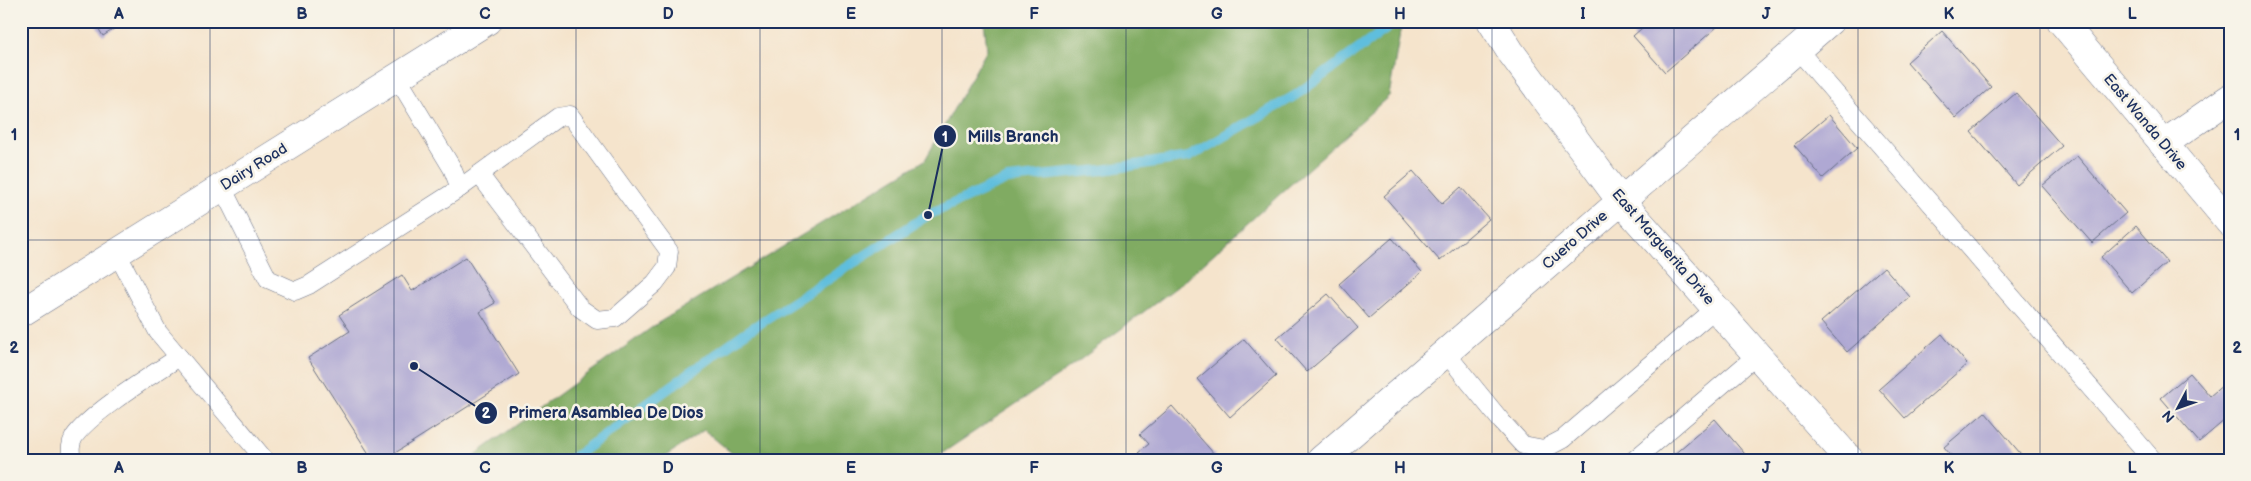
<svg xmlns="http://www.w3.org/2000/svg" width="2251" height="481" font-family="'Balsamiq Sans',sans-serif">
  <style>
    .forest { fill: #80ab62; stroke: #4e6d60 }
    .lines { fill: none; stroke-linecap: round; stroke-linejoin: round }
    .stream { stroke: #5fbedd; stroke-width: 10 }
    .building { fill: #afa8d3 }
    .lane-casing { stroke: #676e84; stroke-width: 19 }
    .street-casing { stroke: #676e84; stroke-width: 29 }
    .secondary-casing { stroke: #676e84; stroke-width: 29 }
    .lane { stroke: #fff; stroke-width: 18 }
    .street { stroke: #fff; stroke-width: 28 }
    .secondary { stroke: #fff; stroke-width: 28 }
    .grid { fill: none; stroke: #1b2f5e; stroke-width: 1; stroke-opacity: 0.55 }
    .labels { text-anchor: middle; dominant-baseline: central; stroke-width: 5; stroke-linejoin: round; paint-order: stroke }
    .street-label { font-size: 15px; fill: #1b2f5e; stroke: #f7f3e8 }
    .leader { fill: none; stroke: #1b2f5e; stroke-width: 2 }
    .callout-dot { fill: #1b2f5e; stroke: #f7f3e8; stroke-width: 2 }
    .mark-label { font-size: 15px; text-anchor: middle; font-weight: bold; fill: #fff }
    .callout-label { font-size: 16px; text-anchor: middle; font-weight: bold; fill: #1b2f5e; stroke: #f7f3e8; stroke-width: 5; stroke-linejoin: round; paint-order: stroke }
    .neatline { fill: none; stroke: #1b2f5e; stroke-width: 2 }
    .grid-label { font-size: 16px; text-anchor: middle; font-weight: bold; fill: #1b2f5e }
  </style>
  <rect width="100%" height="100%" fill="#f7f3e8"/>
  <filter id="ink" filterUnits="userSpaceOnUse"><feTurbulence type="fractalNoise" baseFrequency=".02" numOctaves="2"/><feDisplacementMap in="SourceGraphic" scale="10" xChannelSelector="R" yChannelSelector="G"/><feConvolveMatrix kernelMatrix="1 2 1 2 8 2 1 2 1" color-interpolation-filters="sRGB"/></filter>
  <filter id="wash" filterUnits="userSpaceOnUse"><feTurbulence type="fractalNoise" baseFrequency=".0096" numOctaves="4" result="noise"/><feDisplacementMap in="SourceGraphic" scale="20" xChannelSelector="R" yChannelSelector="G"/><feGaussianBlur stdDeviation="1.12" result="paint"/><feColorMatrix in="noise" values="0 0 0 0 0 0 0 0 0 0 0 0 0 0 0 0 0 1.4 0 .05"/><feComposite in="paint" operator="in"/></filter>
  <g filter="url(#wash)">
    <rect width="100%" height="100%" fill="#f5e4cc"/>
    <path class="forest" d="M984,21H1402L1389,96L1178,286L1064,372L932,460H740L704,430L660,460H468L658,323L925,160L987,50Z"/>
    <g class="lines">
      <path class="stream" d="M570,460L742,335L928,215L1008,179L1102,170L1189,157L1296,95L1397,21"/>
    </g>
    <g id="blocks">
      <g class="building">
        <path d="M94,21H126L103,36Z"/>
        <path d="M1650,21H1714L1718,26L1665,72L1633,36Z"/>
        <path d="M1942,31L1991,87L1956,118L1907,62Z"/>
        <path d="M2016,93L2062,146L2017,185L1971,132Z"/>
        <path d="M1829,115L1857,148L1823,178L1794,145Z"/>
        <path d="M2077,156L2126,213L2092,243L2042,186Z"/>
        <path d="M1413,171L1442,204L1461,187L1489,219L1440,261L1384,196Z"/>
        <path d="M2136,226L2167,262L2132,293L2101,257Z"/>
        <path d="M1392,238L1422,272L1369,318L1339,284Z"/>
        <path d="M466,257L495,303L480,312L519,374L384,460H373L308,358L350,331L339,315L402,275L412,291Z"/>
        <path d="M1884,267L1910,297L1847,352L1821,322Z"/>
        <path d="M1328,294L1358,328L1307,372L1277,338Z"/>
        <path d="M1942,334L1967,364L1905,418L1879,389Z"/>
        <path d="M1244,339L1276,376L1230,417L1197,379Z"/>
        <path d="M2190,373L2210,396L2230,379V423L2226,419L2199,442L2161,398Z"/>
        <path d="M1172,406L1215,455L1210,460H1145L1139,452L1149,444L1140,434Z"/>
        <path d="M1985,412L2026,460H1955L1944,447Z"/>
        <path d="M1715,419L1750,460H1675L1672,456Z"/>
      </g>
    </g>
  </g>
  <g filter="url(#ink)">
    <use href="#blocks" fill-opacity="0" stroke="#676e84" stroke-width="1"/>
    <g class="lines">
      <g class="lane-casing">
        <g id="lane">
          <path d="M1797,49L2153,460"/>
          <path d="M222,187L268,279L295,291L309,285L460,188L452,168L397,77"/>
          <path d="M460,188L558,117L570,115L669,251L667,267L655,283L615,318L597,320L580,308L479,174"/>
          <path d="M117,253L158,332L265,460"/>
          <path d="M1445,352L1502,422L1523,445L1544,449L1563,439L1716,308"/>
          <path d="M72,460C70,452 70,444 74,437C90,413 152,375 179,357"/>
          <path d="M1634,460L1757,355"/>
        </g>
      </g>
      <g class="street-casing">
        <g id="street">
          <path d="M2061,21L2230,223"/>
          <path d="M2163,144L2230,98"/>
          <path d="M1321,460L1830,21"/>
        </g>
      </g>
      <g class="secondary-casing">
        <g id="secondary">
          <path d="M1491,21L1510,51L1620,200L1850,460"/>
          <path d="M21,313L487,21"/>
        </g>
      </g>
      <use href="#lane" class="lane"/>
      <use href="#street" class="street"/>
      <use href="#secondary" class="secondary"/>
    </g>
  </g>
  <path class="grid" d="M210,21V460M394,21V460M576,21V460M760,21V460M942,21V460M1126,21V460M1308,21V460M1492,21V460M1674,21V460M1858,21V460M2040,21V460M21,240H2230"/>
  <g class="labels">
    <g class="street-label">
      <text transform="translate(2145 122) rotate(50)">East Wanda Drive</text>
      <text transform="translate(254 167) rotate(-32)">Dairy Road</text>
      <text transform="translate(1575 240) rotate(-41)">Cuero Drive</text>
      <text transform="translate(1663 247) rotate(49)">East Marguerita Drive</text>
    </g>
  </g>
  <path class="leader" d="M928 215L945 136M414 366L486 413"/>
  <g class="callout-dot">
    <circle cx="928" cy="215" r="5"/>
    <circle cx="414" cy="366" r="5"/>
    <circle cx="945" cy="136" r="12"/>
    <circle cx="486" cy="413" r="12"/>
  </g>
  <g class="mark-label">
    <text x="945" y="142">1</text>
    <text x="486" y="418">2</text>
  </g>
  <g class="callout-label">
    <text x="1013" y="142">Mills Branch</text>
    <text x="606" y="418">Primera Asamblea De Dios</text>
  </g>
  <rect width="2251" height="481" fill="none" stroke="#f7f3e8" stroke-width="55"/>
  <g transform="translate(2178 408) rotate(229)" stroke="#f7f3e8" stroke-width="4" paint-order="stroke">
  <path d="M0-4L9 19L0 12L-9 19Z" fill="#1b2f5e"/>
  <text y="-8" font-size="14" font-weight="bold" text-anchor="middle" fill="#1b2f5e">N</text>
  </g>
  <rect x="28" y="28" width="2196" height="426" class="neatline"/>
  <g class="grid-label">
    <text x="119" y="19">A</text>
    <text x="302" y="19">B</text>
    <text x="485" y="19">C</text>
    <text x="668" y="19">D</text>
    <text x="851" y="19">E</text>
    <text x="1034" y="19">F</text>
    <text x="1217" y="19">G</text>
    <text x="1400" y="19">H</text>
    <text x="1583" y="19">I</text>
    <text x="1766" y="19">J</text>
    <text x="1949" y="19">K</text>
    <text x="2132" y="19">L</text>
    <text x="14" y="140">1</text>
    <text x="2237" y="140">1</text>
    <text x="14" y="353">2</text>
    <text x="2237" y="353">2</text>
    <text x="119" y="473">A</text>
    <text x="302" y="473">B</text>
    <text x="485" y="473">C</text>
    <text x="668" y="473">D</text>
    <text x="851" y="473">E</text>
    <text x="1034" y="473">F</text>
    <text x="1217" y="473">G</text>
    <text x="1400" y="473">H</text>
    <text x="1583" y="473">I</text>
    <text x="1766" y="473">J</text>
    <text x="1949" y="473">K</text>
    <text x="2132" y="473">L</text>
  </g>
</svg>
